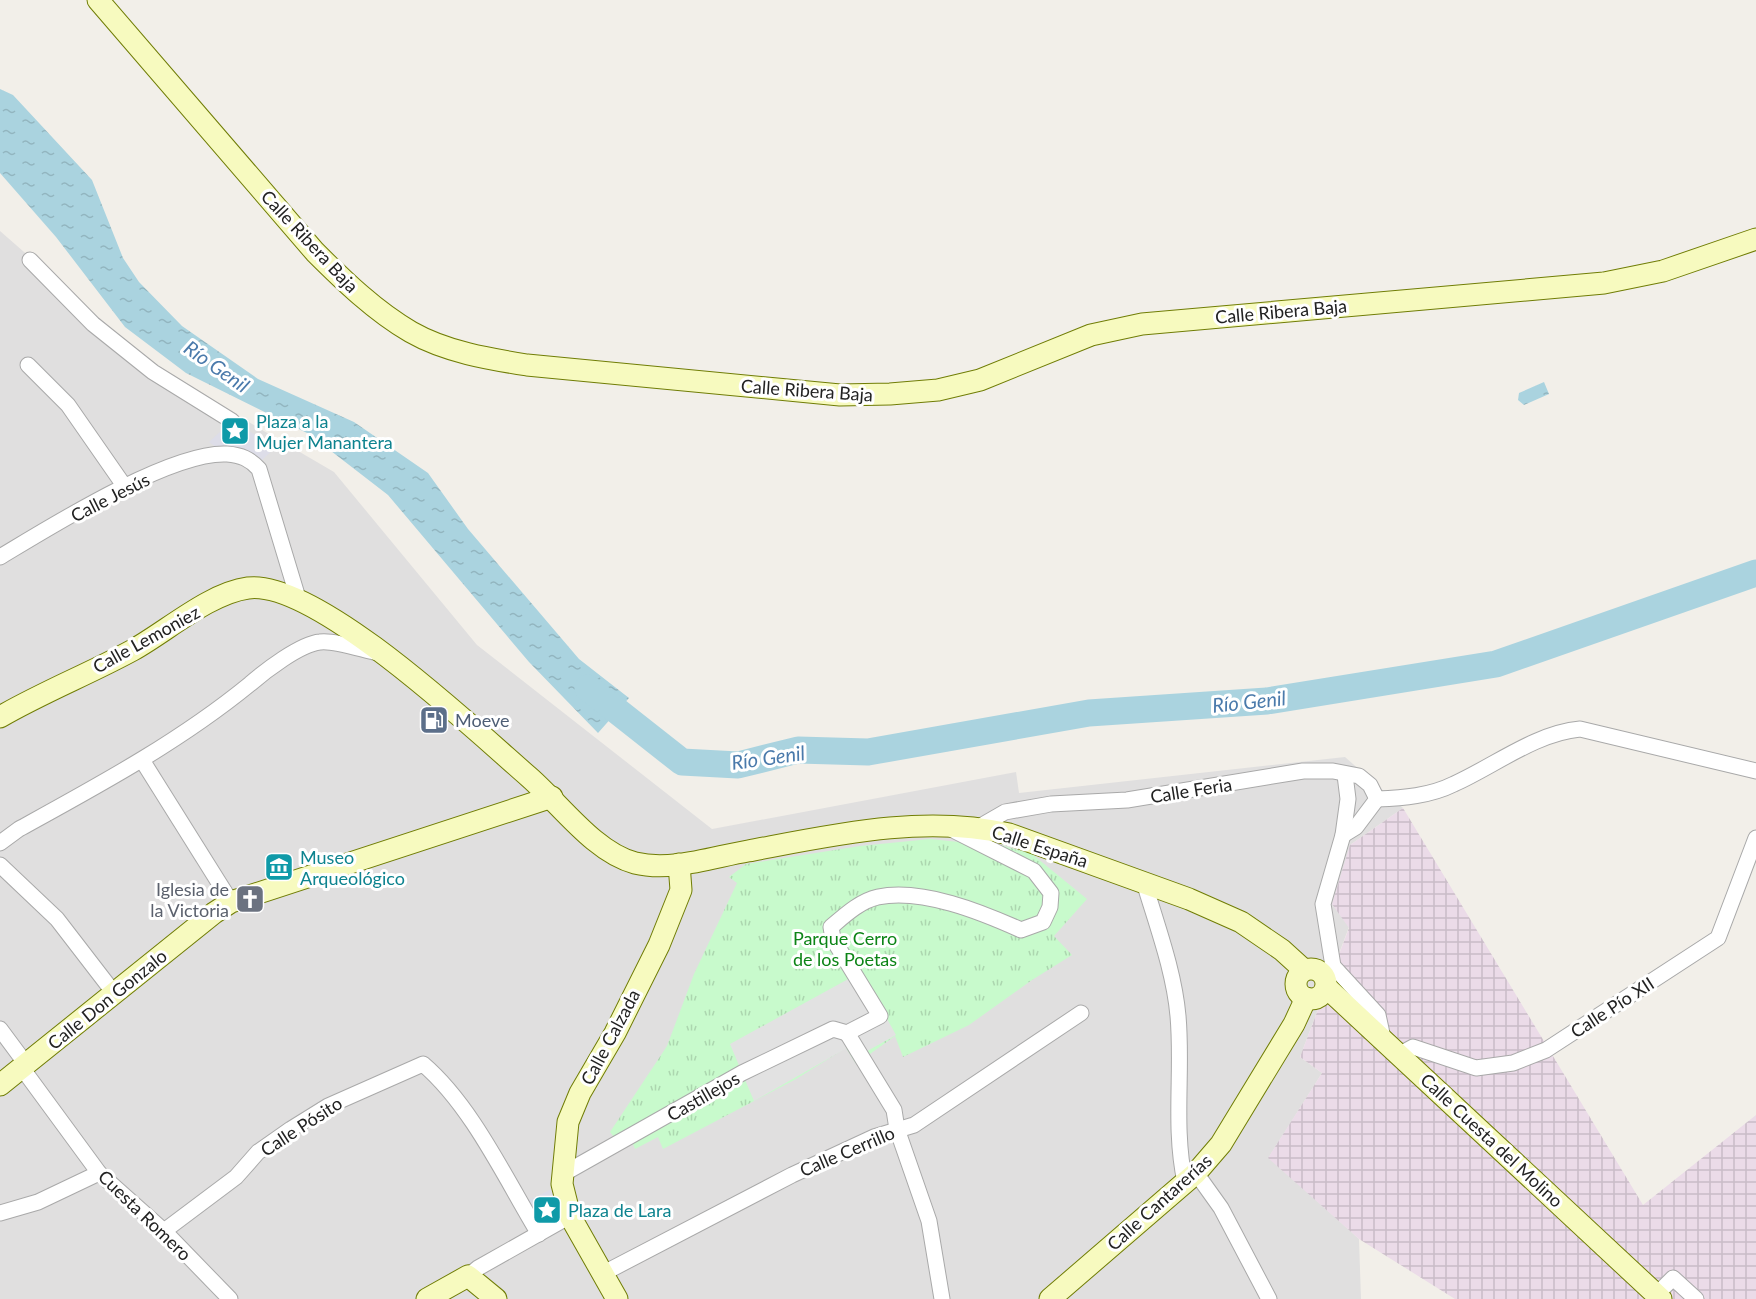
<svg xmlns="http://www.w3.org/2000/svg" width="1756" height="1299" font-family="Lato,sans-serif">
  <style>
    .residential { fill: #e0dfdf }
    .industrial { fill: url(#industrial-grid) }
    .park { fill: url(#park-tufts) }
    .parking { fill: #e2e2e2 }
    .plaza { fill: #dddde8 }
    .water { fill: url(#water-ripples) }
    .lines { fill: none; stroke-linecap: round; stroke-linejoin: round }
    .river { stroke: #aad3df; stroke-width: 27 }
    .street-casing { stroke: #a9a9a9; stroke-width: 17 }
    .secondary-casing { stroke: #707d05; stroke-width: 23 }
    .street { stroke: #fff; stroke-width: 15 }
    .secondary { stroke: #f7fabf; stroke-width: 21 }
    .labels { text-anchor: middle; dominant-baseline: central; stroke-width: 6; stroke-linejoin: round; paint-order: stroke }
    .street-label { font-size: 18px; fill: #222; stroke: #fff }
    .culture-label { font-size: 18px; fill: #0d838f; stroke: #fff; text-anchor: start }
    .service-label { font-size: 18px; fill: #4e5e75; stroke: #fff; text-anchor: start }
    .worship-label { font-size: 18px; fill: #5b616d; stroke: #fff; text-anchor: end }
    .park-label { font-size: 18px; fill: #0c8416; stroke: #fff }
    .water-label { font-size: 20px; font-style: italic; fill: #4a7aab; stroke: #fff }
  </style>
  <defs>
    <pattern id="industrial-grid" width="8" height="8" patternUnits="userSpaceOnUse" patternTransform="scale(1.5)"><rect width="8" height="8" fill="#ebdbe8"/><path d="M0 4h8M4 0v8" fill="none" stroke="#c9bcc7"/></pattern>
    <pattern id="park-tufts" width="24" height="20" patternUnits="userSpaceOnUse" patternTransform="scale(1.5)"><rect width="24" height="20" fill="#c8facc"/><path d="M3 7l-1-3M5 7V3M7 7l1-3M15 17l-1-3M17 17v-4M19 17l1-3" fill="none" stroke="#acd6af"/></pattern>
    <pattern id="water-ripples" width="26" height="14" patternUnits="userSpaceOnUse" patternTransform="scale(1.5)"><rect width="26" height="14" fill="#aad3df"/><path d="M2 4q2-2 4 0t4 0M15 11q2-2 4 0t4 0" fill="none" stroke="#92b5bf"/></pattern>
  </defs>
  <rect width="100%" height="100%" fill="#f2efe9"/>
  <path class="residential" d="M0,231L158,369L334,472L477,645L712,829L1016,772L1019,793L1345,757L1403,808L1350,845L1349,927L1300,1057L1322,1073L1269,1157L1359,1239L1361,1299H0Z"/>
  <path class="industrial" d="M1403,808L1643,1205L1756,1115V1299H1455L1359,1239L1268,1158L1322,1073L1300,1057L1349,928L1332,904L1350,845Z"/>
  <path class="park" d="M930,839L959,842L995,858L1001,845L1032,854L1087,899L1054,936L1072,955L1032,980L969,1025L903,1057L895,1036L856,1064L846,1048L796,1079L663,1149L658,1137L635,1149L631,1139L614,1137L610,1132L667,1046L694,974L737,883L729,877L746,864L860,846Z"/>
  <path class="parking" d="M861,972L896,1035L860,1055L847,1048L754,1101L730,1044Z"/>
  <g class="plaza">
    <path d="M232,421L276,447L261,461L226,454L209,442Z"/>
    <path d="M562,1184L570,1216L539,1234L521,1204Z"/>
  </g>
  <g class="water">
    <path d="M0,89L13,95L92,180L123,258L139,282L182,326L258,379L354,422L428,473L468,529L579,659L629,698L598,733L529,662L388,495L309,434L186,373L125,327L56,237L0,173Z"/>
    <path d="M1544,382L1549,394L1524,405L1518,400L1519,393Z"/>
  </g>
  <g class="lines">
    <path class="river" d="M588,688L682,762L738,765L798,750L868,752L1089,713L1267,701L1496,664L1756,573"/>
    <g class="street-casing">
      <g id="street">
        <path d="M30,260L93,324L153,372L232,421"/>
        <path d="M28,365L68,405L125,487"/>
        <path d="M0,557C50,527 171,451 227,454C241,455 250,459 259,469L298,598"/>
        <path d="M142,760L231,902"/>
        <path d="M1345,775L1348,799L1343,835L1323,904L1333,966L1378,1015L1383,1038"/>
        <path d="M1377,799C1403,798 1430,796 1454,784C1494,766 1536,733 1580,729L1756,771"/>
        <path d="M979,827L1005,812L1051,804L1127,800L1303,771H1333L1359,776L1370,785L1377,799"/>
        <path d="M1343,835L1356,827L1377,799"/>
        <path d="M0,843L19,829C99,785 179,742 250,684C265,671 300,644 320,642C334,640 363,650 378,653"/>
        <path d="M0,865L57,919L114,993"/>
        <path d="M1144,882C1157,926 1174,971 1178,1016C1183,1071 1173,1127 1185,1182"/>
        <path d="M0,1029L26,1064"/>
        <path d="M847,1033L880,1016L833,939L831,927C845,915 860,901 878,897C922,888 981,912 1021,930L1043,922L1050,907L1051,893L1034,871L951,829"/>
        <path d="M847,1033L894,1110L897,1129L929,1221L942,1299"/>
        <path d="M1400,1054L1413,1047L1476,1068L1513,1063L1546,1050L1718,938L1756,838"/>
        <path d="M22,1068L99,1173L164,1231L230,1299"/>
        <path d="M1196,1173L1221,1208L1269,1299"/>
        <path d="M563,1174L742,1073L833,1029L847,1033"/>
        <path d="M0,1213L38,1202L99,1173"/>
        <path d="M164,1231L236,1177L258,1152L291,1129L328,1106L423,1064C472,1106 505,1178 539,1234"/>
        <path d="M602,1274L792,1175L874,1137L914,1125L1081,1013"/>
        <path d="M468,1276L478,1268L570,1216"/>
        <path d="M1656,1295L1673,1278L1696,1299"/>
      </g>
    </g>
    <g class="secondary-casing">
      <g id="secondary">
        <path d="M98,0L315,252C344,281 375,311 411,332C446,352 489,359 527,365L840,395L890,394L938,390L980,380L1091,335L1142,324L1604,283L1663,271L1756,239"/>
        <path d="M0,717C43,692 89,674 133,650C167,631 210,593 248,588C316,579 477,732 529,777C560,804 595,853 635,863C671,872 713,857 748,851C833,835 924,814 1009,834L1189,899L1241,922L1282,950L1304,970"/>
        <circle cx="1311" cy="984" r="15"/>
        <path d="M1326,987L1661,1299"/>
        <path d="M0,1085L214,913L231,902L552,797"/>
        <path d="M427,1299L468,1276L496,1299"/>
        <path d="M617,1299L570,1216L562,1184L568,1122L580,1093L615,1033L659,945L681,890L679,864"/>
        <path d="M1050,1299L1196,1173L1221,1144L1294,1024L1306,998"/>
      </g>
    </g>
    <use href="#street" class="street"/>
    <use href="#secondary" class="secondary"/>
  </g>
  <defs>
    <g id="sight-square" transform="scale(1.5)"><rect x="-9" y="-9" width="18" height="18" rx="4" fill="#0f9aa8" stroke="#fff"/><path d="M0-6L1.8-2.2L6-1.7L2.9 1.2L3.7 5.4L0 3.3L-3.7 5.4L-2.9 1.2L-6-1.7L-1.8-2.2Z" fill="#fff"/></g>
    <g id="fuel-square" transform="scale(1.5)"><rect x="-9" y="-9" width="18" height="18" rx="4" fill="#5c6f8a" stroke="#fff"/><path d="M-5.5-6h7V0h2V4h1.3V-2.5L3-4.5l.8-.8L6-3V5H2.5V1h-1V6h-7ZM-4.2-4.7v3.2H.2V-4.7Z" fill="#fff"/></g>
    <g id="museum-square" transform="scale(1.5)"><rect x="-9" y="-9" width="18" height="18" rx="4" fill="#0f9aa8" stroke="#fff"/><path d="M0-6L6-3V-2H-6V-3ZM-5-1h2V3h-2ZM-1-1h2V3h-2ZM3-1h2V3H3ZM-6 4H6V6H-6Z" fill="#fff"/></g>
    <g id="church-square" transform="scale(1.5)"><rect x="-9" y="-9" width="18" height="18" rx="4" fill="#6b7280" stroke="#fff"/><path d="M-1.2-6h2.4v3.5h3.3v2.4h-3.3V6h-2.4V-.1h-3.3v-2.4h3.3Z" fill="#fff"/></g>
  </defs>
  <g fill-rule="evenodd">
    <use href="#sight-square" x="235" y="431"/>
    <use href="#fuel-square" x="434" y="720"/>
    <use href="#museum-square" x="279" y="867"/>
    <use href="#church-square" x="250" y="899"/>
    <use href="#sight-square" x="547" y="1210"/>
  </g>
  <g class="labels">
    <g class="street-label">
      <text transform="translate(310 241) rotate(47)">Calle Ribera Baja</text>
      <text transform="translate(1281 311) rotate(-5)">Calle Ribera Baja</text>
      <text transform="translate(807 390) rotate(4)">Calle Ribera Baja</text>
      <text transform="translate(110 497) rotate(-27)">Calle Jesús</text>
      <text transform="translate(146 639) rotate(-29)">Calle Lemoniez</text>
      <text transform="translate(1191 790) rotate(-9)">Calle Feria</text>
      <text transform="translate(1040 846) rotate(18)">Calle España</text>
      <text transform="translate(107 999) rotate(-39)">Calle Don Gonzalo</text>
      <text transform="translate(1612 1007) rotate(-33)">Calle Pío XII</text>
      <text transform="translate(610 1037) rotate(-62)">Calle Calzada</text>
      <text transform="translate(703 1096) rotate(-30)">Castillejos</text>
      <text transform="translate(301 1126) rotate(-33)">Calle Pósito</text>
      <text transform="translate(1492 1140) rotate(43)">Calle Cuesta del Molino</text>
      <text transform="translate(847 1151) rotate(-23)">Calle Cerrillo</text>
      <text transform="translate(1159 1202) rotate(-42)">Calle Cantarerías</text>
      <text transform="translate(145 1215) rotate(44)">Cuesta Romero</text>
    </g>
    <g class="culture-label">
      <text x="256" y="421">Plaza a la<tspan x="256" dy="21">Mujer Manantera</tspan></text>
      <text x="300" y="857">Museo<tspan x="300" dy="21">Arqueológico</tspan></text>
      <text x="568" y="1210">Plaza de Lara</text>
    </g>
    <g class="service-label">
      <text x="455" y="720">Moeve</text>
    </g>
    <g class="worship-label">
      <text x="229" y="889">Iglesia de<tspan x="229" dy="21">la Victoria</tspan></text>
    </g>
    <g class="park-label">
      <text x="845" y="938">Parque Cerro<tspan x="845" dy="21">de los Poetas</tspan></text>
    </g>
    <g class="water-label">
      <text transform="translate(217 366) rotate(35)">Río Genil</text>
      <text transform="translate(1249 701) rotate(-6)">Río Genil</text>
      <text transform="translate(768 757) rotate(-8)">Río Genil</text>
    </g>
  </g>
</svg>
